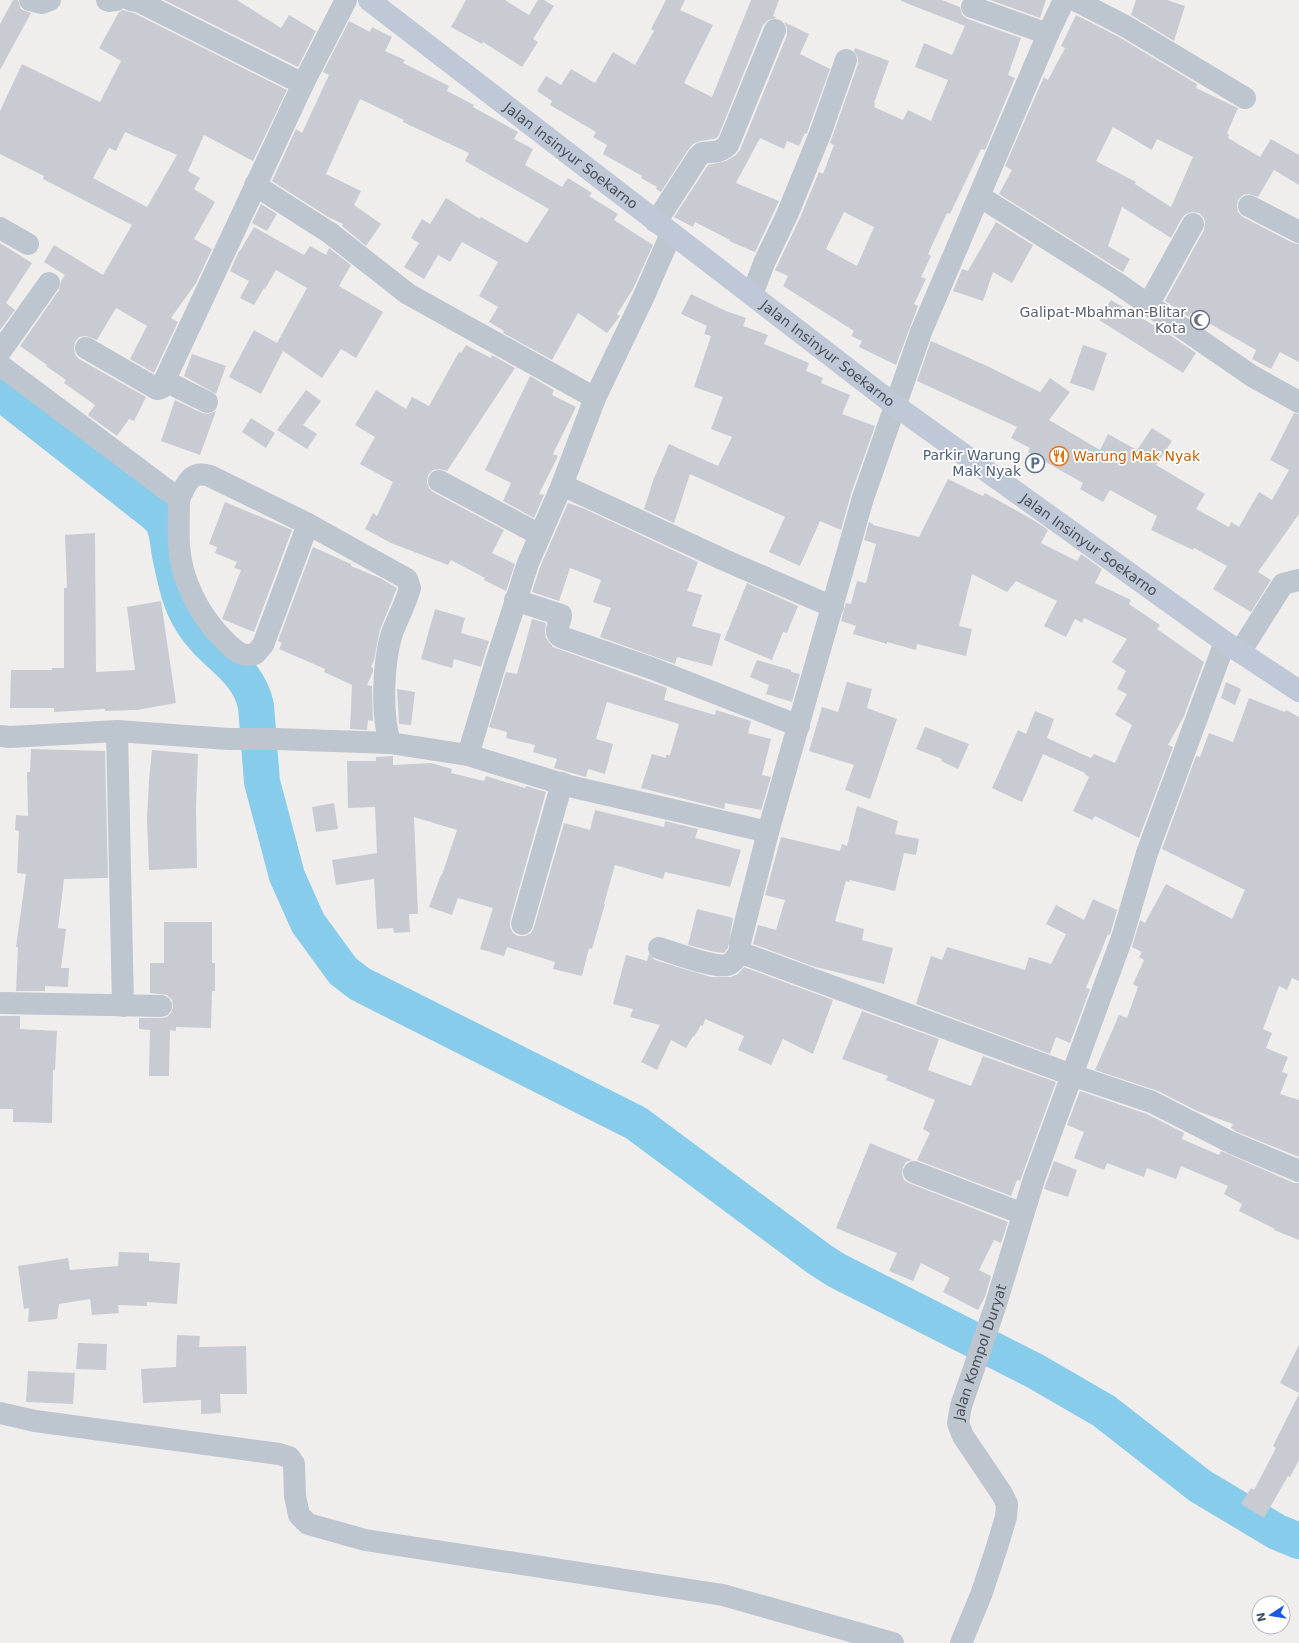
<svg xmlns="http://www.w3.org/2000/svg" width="1299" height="1643" font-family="'DejaVu Sans',sans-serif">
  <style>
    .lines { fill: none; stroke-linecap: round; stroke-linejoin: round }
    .river { stroke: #87cceb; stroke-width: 36 }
    .building { fill: #c9cbd3; fill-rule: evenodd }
    .street { stroke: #bdc5cf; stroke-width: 22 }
    .secondary { stroke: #bfc8d6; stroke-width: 22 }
    .labels { text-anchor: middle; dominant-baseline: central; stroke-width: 3.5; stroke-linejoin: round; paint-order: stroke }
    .street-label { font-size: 14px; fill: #454e5a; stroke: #fff }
    .worship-label { font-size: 14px; fill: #5b616d; stroke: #fff; text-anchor: end }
    .service-label { font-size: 14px; fill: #4e5e75; stroke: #fff; text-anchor: end }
    .food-label { font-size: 14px; fill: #c56008; stroke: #fff; text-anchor: start }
  </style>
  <rect width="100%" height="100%" fill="#f0eded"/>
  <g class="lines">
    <path class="river" d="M0,392L145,506C151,511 159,516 163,523C168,532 168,545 170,555C175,578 179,602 192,622C211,654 248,667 256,706L262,782L287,876L308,923L343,971L360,984L636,1123L819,1259L836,1270L1035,1371L1104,1411L1200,1486L1277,1532L1299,1541"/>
  </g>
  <g class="building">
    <path d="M13,0H18L21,9L31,13L0,70V24Z"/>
    <path d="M164,0H237L281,28L289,15L316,31L298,67Z"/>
    <path d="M466,0H505L529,15L538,0H544L554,6L533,39L538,42L522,67L483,42L482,44L451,27Z"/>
    <path d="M666,0H685L680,10L713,25L684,83L712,97L751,0H779L773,16L777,18L768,20L763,25L718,137L714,139L700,141L693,144L688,150L661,192L656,189L657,187L641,178L642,176L603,154L607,145L593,137L596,132L550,105L552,101L537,91L546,76L561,85L571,69L595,83L613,52L635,65L654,31L651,29Z"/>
    <path d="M901,0H942L960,7L962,15L968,19L1021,38L1008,75L1015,78L985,150L981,149L950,214L947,213L928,254L931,256L921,277L926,279L914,304L918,306L896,365L859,347L862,341L851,336L854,331L783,286L788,276L775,270L799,220L819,172L823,174L834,145L830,143L858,64V58L854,51L855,48L889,61L874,103H875L874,107L903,120L908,110L931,121L948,80L915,67L924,43L952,55L965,26L901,1ZM844,212L874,227L857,266L826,249Z"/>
    <path d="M990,0H1046L1040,18Z"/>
    <path d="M1136,0H1167L1185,6L1174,41L1131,15Z"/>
    <path d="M123,10L134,13L287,90L253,161L204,135L188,171L200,178L194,189L215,202L194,239L212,249L196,283L171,318L178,322L154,373L130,359L147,326L116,308L97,340L86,336L79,337L75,342L74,348L75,354L79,359L146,397L134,421L129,419L117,436L88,415L95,405L64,383L66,380L46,366L47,365L20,346L59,290L61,281L65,275L44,262L54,245L103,275L132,225L43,179L44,176L0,154V111L22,64L100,102L121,61L99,48L119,12ZM125,132L177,155L147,207L93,178L109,148L116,151Z"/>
    <path d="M1076,15L1119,37L1197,84L1196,88L1238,108L1227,133L1229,135L1228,138L1260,157L1271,139L1299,155V185L1274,170L1258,197L1249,194L1243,195L1238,200L1237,206L1238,212L1243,217L1293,243L1299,244V362L1280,352L1271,369L1252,359L1256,350L1191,313L1189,317L1165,301L1204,230L1205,223L1204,218L1199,213L1192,212L1186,214L1182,218L1171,238L1122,207L1108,246L1130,259L1123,272L999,194L1012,170L1005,166L1039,88L1044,77L1048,80L1065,48L1061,46ZM1113,127L1152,150L1157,139L1193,157L1171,207L1135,184L1136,182L1096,161Z"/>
    <path d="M349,21L370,32L372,27L392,37L385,51L405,60L403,63L449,86L447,91L474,105L473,107L518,132L514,139L533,149L525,165L562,187L568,178L592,193L589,196L618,214L614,220L653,245L633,289L617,314L620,316L607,333L578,313L552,360L503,333L504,331L489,322L498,307L479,296L498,262L462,242L450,262L438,255L424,279L404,267L419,243L411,238L422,219L430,224L446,198L480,219L481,217L527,243L549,209L465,161L469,153L403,122L404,120L360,99L326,174L361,191L354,205L381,224L366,246L342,226L343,224L328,217L272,181L296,129L302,133L329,75L323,72Z"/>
    <path d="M784,22L809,34L800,54L830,69L808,130L807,134L805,133L799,146L787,141L784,149L760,138L736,183L779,201L755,252L729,241L730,240L695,222L693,227L674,217L708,165L726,161L736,155L740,150L787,35V28Z"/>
    <path d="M261,204L277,214L267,231L252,223Z"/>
    <path d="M996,222L1033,245L1012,283L993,272L983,301L953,291L962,269L968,271Z"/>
    <path d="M254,227L304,255L310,246L326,255L329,248L351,265L339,286L383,312L356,358L341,349L322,378L283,351L261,394L229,377L254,330L277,343L307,288L276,270L265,289L264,288L254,305L240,298L249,281L230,271L239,251H240Z"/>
    <path d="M0,243L32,263L6,303L15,310L0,330Z"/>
    <path d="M691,294L726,311L746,318L743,326L768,335L764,344L809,363L806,371L823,378L821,383L850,395L842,414L875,426L851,494L841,530L820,521L800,566L769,552L785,517L690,474L674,523L644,509L654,478L669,444L718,466L732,437L711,429L723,397L694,387L711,336L704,334L707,326L681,314Z"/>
    <path d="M1111,300L1155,326V325L1196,353L1183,373L1099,320Z"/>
    <path d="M931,341L987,366L1040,392L1050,378L1070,392L1049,420L1100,450L1108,434L1137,450L1152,428L1172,441L1156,465L1205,494L1196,509L1229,527L1231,522L1239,527L1259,492L1272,500L1289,470L1270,460L1294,413L1299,414V514L1258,572L1271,580L1251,612L1213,589L1227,566L1194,548L1193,550L1151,530L1157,516L1110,490L1103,502L1080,489L1083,483L1028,452L1030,448L1011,438L1017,427L917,381Z"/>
    <path d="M466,345L491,358L492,355L515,368L447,471L439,469L433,470L428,475L427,482L429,488L433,492L504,530L492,553L515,564L506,591L484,580L485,578L451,560L448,565L391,543L365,529L373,513L377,516L393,482L360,464L375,437L355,425L376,390L406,409L412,397L429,406L459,352L461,353Z"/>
    <path d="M1083,345L1107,353L1094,391L1070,383Z"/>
    <path d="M192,354L226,366L216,394L184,376Z"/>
    <path d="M530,376L554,390L552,395L576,407L553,454L558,456L539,494L544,495L534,518L503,501L511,483L485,470Z"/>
    <path d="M306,390L321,401L303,425L317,434L307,449L277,430Z"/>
    <path d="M175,400L202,413L208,414L216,411L200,455L161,441Z"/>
    <path d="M251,418L275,433L266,448L242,432Z"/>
    <path d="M948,479L983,496L985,493L1035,521L1048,530L1041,543L1077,561L1081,554L1102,569L1095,583L1131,600L1129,604L1160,625L1157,629L1204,662L1184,716L1168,745L1173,747L1139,838L1095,816L1092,820L1073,811L1089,777L1085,774V773L1043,754L1022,802L992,788L1018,730L1026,734L1035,711L1054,719L1047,738L1091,758L1094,754L1115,763L1132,725L1115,715L1127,694L1117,689L1126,671L1112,662L1127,639L1084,618L1082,623L1075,619L1066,637L1044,626L1057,601L1016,581L1007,592L972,574L959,626L972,629L966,656L917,644L916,650L887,642V644L853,634L856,626L841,621L846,603L851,604L857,581L866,583L876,544L864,540L869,522L873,524V525L919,537Z"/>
    <path d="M225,502L292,530L254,632L222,619L241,570L234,568L237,562L215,553L217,547L209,544Z"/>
    <path d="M568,503L585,509L698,562L687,591L702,595L692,626L721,634L712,666L677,657L675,664L600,637L611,608L593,602L601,580L570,568L559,601L532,592L540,567Z"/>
    <path d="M95,533L96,672L135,670L127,607L161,601L176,703L137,710L105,711V709L54,712V708H10L11,670H52V668H64V588H67L65,535Z"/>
    <path d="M313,547L351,564V566L380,578L397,588L380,630L374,660L371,667L373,668V672L367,685L372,686L373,721L368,720L367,730L350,729L352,685L324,672L325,669L279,649L282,643L278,641Z"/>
    <path d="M747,583L798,606L787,633L783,632L772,660L724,640Z"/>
    <path d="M435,609L465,618L461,633L489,641L481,667L454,659L452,668L421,659Z"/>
    <path d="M532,619L546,623L545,631L546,638L553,647L667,688L664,700L715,715L716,710L751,721L748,733L771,739L762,775L771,777L761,810L725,803L724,809L641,788L652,754L666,758V755H670L679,724L607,702L596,739L613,744L605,774L588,769L586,777L554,768L557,759L533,752L535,745L506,738L507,732L489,727L506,672L517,674Z"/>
    <path d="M757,660L791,670V672L800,674L792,702L766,694L769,685L750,677Z"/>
    <path d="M847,682L872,689L867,708L897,719L870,799L845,790L854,765L809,751L822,707L838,712Z"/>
    <path d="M1226,682L1241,689L1235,705L1221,698Z"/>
    <path d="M397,689L415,692L411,725L399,724Z"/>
    <path d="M1249,698L1285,712L1286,710L1299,717V981L1292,978L1287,990L1279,986L1263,1029L1272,1033L1266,1048L1288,1057L1282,1072L1288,1074L1280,1094L1299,1100V1157L1237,1132L1231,1128L1233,1124L1197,1111L1158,1091L1095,1070L1119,1015L1127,1018L1138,987L1133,984L1144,960L1139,957L1142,952L1132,947L1140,920L1145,923L1166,884L1232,919L1245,890L1162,849L1196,756L1200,757L1209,733L1233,742Z"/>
    <path d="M925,727L969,744L958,769L941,761L942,759L916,749Z"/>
    <path d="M31,749L105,751L108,878L64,879L58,928L66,929L61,968H69L68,987L45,986V991H16L18,947H16L26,874L17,873L19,831L15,830L16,815L28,816L27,772H30Z"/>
    <path d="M152,750L198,754L196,808L197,868L149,870L147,819L149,780Z"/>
    <path d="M393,756V765L431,763L452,769L451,773L484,781L486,776L525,788L526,786L546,792L510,921V927L513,933L518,936H525L531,933L534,927L564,823L590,830L595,810L664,827L665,821L698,829L695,838L741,850L730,887L665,872L663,879L615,865L604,904H605L592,949L589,948L582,976L553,969L555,962L507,947L504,956L480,949L493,908L458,898L452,915L429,907L441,875H442L457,830L414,817L418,914H409L410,932L394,933L393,928L377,929L374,879L336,885L332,860L377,853L375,807L348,808L347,761H376V757Z"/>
    <path d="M334,803L338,829L316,832L312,807Z"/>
    <path d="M857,806L898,821L895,834L919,839L916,855L904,853L895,891L850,880L849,882L846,881L835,921L864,929L862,940L893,948L884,984L812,966L753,944L758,925L776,930L785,900L765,895L781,837L840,851L842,844L847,846Z"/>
    <path d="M1093,899L1117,910L1110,935L1108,934L1086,988L1090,989L1070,1043L1056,1037L1050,1054L916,1004L931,956L942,960L947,947L1025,970L1029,957L1051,964L1066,934L1046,924L1056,905L1084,920Z"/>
    <path d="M697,909L733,918L728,948L724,953L715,952L688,945Z"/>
    <path d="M164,922H212V963H215V991H212L211,1028L176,1027V1031L170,1030L169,1076H149L150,1030L139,1029V1018H161L167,1017L171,1013L173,1007L172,1000L167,995L150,993V963H164Z"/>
    <path d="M649,954L655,960L711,977H731L738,974L744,967L833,1000L813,1054L783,1039L771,1065L738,1050L744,1036L705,1019L703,1026L701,1025L694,1037L693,1036L686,1048L671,1040L657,1070L641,1062L660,1025L630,1017L633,1009L613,1004L626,955L647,961Z"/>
    <path d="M862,1011L939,1039L928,1070L971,1086L983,1056L1056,1082L1020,1181L1017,1180L1011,1196L917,1160L930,1133L923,1129L935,1100L886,1080L888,1076L842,1059Z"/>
    <path d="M0,1016H20V1029L57,1031L55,1070H53L52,1123L13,1122V1109H0Z"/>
    <path d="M1080,1091L1147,1114L1184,1133L1182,1139L1219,1155L1221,1151L1294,1183H1299V1240L1274,1230L1275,1229L1239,1211L1242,1204L1224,1194L1228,1186L1181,1166L1176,1179L1147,1168L1144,1177L1107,1163L1104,1170L1074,1158L1084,1132L1067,1125Z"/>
    <path d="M870,1143L912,1160L906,1162L903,1167L902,1174L904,1180L909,1183L1008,1222L1001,1243L994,1240L979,1270L991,1276L985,1297L978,1310L943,1292L950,1278L921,1263L913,1281L889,1271L897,1253L836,1228Z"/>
    <path d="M1054,1161L1077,1170L1068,1197L1044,1189Z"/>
    <path d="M119,1252L149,1253V1261L180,1263L177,1304L147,1302V1306L118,1305L119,1313L92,1315L90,1299L59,1304L57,1319L28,1322L29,1308L24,1309L18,1266L68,1258L70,1270L118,1266Z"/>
    <path d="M177,1335L200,1336L199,1347L246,1346L247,1394H220L221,1413L201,1414V1400L143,1403L141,1369L176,1367Z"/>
    <path d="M78,1343L107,1344L106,1370L76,1369Z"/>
    <path d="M1299,1345V1393L1280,1383Z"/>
    <path d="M28,1371L75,1373L73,1404L26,1402Z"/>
    <path d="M1299,1394V1460L1290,1477L1288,1476L1264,1518L1241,1504L1251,1488L1254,1490L1276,1448L1273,1446Z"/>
  </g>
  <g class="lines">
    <g class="street">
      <path d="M30,0L42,3L50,0"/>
      <path d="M107,0L110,1L116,0"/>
      <path d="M131,0L138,1L303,84"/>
      <path d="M1064,0L1048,34L921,332L863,498L768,832L740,943V951L747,955L1072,1075L1152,1102L1232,1143L1299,1171"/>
      <path d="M1075,0L1125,26L1245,98"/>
      <path d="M972,7L1048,34"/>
      <path d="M255,185L330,233L408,294L595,398"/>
      <path d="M979,196L1117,283L1252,376L1299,402"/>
      <path d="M1249,206L1299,232"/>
      <path d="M656,222L698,157L702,153C714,151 718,154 728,145L775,30"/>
      <path d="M0,228L28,244"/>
      <path d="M752,295L764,263L787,215L820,134L846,60"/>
      <path d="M1148,305L1193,224"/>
      <path d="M86,348L157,389L161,388L303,84L346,0"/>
      <path d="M0,352L49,283"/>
      <path d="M0,365L179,499C187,483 190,470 210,476L308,524L407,579L410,588C406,603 398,618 392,633C383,663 381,713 390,743"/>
      <path d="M165,381L207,402"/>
      <path d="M439,481L540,535"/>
      <path d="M562,485L722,559L833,607"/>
      <path d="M179,499C179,514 178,529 179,545C181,580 199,615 224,640C233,649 241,658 255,654L263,645L308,524"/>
      <path d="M515,600L561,615C561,623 552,632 561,637L651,668L799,726"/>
      <path d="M1240,652L1283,584L1299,580"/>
      <path d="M117,731L123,1006"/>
      <path d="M0,736L10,737L117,731L229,739H276L390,743L468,755L569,786L768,832"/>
      <path d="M468,755L495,665L528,563L562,485L595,398L643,298L671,234"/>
      <path d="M522,924L562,783"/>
      <path d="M659,948C674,953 714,968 727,965C733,964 737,956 740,951"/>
      <path d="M0,1003L161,1006"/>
      <path d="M914,1172L1023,1214"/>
      <path d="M0,1413L35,1421L279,1454L289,1457L294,1464L295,1496L299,1515L308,1524L365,1540L723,1595L893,1643"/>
      <path id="s1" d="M961,1643L981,1595L997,1547L1006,1517L1007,1504L1002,1494L963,1436L958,1423L961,1406L995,1307L1034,1179L1122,938L1147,853L1225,642"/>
    </g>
    <path class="secondary" id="s2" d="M369,0L896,406L1225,642L1299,691"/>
  </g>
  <defs>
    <g id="mosque-ring" transform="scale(1)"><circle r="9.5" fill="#fff" stroke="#6b7280" stroke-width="1.5"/><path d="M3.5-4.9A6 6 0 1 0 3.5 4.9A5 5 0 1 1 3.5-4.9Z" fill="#6b7280"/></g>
    <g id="restaurant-ring" transform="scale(1)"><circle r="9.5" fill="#fff" stroke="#e8710a" stroke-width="1.5"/><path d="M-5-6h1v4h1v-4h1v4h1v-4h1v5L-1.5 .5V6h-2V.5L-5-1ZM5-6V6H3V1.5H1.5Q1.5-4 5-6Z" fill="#e8710a"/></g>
    <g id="parking-ring" transform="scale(1)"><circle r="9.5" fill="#fff" stroke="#5c6f8a" stroke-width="1.5"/><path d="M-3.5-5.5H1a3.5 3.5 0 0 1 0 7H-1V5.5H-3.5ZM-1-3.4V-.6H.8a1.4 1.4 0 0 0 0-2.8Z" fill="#5c6f8a"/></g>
  </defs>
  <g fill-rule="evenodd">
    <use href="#mosque-ring" x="1200" y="320"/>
    <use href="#restaurant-ring" x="1059" y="456"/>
    <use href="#parking-ring" x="1035" y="463"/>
  </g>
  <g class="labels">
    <g class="street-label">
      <text stroke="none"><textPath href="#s2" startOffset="255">Jalan Insinyur Soekarno</textPath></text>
      <text stroke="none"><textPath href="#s2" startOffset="579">Jalan Insinyur Soekarno</textPath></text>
      <text stroke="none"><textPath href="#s2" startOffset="903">Jalan Insinyur Soekarno</textPath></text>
      <text stroke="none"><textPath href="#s1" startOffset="316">Jalan Kompol Duryat</textPath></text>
    </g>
    <g class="worship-label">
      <text x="1186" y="312">Galipat-Mbahman-Blitar<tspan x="1186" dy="16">Kota</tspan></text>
    </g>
    <g class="service-label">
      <text x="1021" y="455">Parkir Warung<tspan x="1021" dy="16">Mak Nyak</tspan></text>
    </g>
    <g class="food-label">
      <text x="1073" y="456">Warung Mak Nyak</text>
    </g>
  </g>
  <g transform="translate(1271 1615) rotate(258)"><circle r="19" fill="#ffffff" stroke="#b5b8bd"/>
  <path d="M0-3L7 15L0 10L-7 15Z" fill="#1959dd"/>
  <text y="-6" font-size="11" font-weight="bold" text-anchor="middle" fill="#454e5a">N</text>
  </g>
</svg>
